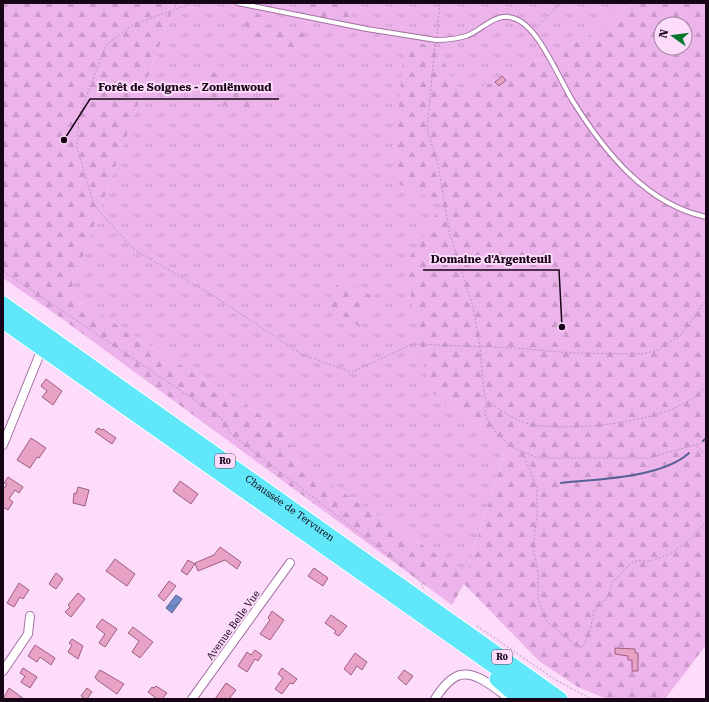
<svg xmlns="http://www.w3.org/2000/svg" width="709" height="702" font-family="'Roboto Serif',serif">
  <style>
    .grass { fill: url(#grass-tufts) }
    .forest { fill: url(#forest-firs); fill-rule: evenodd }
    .water { fill: url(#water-waves); stroke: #576294 }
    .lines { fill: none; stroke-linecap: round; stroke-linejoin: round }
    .stream { stroke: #576294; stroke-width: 2 }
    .building { fill: #e7a2c5; stroke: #9d5e7f }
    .lane-casing { stroke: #a371a2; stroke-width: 6 }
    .street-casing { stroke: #a371a2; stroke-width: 10 }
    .highway-casing { stroke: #fff; stroke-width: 17 }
    .path { stroke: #b598b3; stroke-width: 1; stroke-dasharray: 2 2; stroke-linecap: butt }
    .lane { stroke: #fff; stroke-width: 4 }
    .street { stroke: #fff; stroke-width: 8 }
    .highway { stroke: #60e8fa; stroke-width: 15 }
    .labels { text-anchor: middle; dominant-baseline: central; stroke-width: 4; stroke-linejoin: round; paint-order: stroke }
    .shield { fill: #fddbfb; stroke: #5c455b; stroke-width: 1 }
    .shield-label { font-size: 9px; font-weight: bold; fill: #170517 }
    .street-label { font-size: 10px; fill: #170517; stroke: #fddbfb }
    .leader { fill: none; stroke: #170517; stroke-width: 1.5 }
    .callout-dot { fill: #170517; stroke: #fddbfb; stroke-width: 1.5 }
    .callout-label { font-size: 11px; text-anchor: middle; font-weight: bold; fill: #170517; stroke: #fddbfb; stroke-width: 4; stroke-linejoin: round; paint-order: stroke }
  </style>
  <defs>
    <pattern id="grass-tufts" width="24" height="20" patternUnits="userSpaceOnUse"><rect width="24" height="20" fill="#edb3eb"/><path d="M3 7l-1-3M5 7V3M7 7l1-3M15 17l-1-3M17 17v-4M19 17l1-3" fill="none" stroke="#ca98c9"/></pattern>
    <pattern id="forest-firs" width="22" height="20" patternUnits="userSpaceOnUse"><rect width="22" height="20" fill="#edb3eb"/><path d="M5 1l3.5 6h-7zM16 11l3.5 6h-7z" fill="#ca98c9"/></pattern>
    <pattern id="water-waves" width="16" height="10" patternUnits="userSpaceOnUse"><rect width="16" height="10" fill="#728ac9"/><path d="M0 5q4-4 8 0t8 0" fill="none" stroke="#5d6fa2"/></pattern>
  </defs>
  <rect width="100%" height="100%" fill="#fddbfb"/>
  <path class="grass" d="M175,3H630L591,35L472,92L453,86L440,49L405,38L442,204L429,390L505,450L466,574L294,460L285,430L69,295Z"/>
  <g class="forest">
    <path d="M3,3H175L69,295L285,430L294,460L466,574L505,451L429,390L405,265L442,204L392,181L405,38L440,49L453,86L472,92L591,35L630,3H706V645L665,699H607L578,687L539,661L464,584L452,605L61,318L3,278ZM661,24H685V48H661Z"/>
    <path d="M303,3H346L350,7L353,17L350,22L301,14Z"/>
    <path d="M244,11L264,16L267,25L280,29L307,25L300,50L247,35Z"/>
    <path d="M214,60L255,105L250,118L193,90Z"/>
    <path d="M340,277L373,297L360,327L327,306Z"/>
  </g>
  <path class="water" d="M176,595L182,599L172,613L166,608Z"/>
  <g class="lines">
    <g class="stream">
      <path d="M703,441L706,438"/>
      <path d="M561,483C597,479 662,478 689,453"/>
    </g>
  </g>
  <g class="building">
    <path d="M502,76L506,80L499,86L495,82Z"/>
    <path d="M46,379L62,391L53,405L42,397L47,391L41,386Z"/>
    <path d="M98,428L102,430L103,429L116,438L112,444L95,432Z"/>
    <path d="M31,438L46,448L39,458L37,457L30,468L17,460Z"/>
    <path d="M8,477L23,487L19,493L15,490L9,499L13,502L8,510L3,507V490L7,484L4,483Z"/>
    <path d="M180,481L198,494L191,504L173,491Z"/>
    <path d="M78,487L89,490L85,506L73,503L74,493L76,494Z"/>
    <path d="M220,547L241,562L237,569L225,560L198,571L195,563L214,555Z"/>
    <path d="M115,559L135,574L127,586L106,571Z"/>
    <path d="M188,560L195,564L187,575L181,571Z"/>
    <path d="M314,568L328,578L323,586L308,576Z"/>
    <path d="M56,573L63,579L56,589L49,584Z"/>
    <path d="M169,581L176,586L164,601L158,596Z"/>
    <path d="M19,583L29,590L23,599L20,597L14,607L7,603Z"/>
    <path d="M78,593L85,599L71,617L65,612L70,607L68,605Z"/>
    <path d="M272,611L284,620L270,640L260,634L270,620L268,618Z"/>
    <path d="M331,615L347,626L339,636L334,633L336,631L325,623Z"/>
    <path d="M102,619L117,629L105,647L99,643L105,634L96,627Z"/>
    <path d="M133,627L153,642L140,658L132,652L139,641L128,633Z"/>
    <path d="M72,639L83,646L78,659L68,652L72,645L69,643Z"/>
    <path d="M35,645L55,658L51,665L40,657L37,662L28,656Z"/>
    <path d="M615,648L635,649V653H638V671H632V660H628V656L615,654Z"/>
    <path d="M255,650L262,655L258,661L255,659L247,672L238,666L247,652L251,655Z"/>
    <path d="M355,653L367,662L362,670L357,666L351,675L344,669Z"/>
    <path d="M23,668L37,677L30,688L21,682L25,676L20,673Z"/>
    <path d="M282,668L297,679L293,684L290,683L282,694L275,689L283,678L278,674Z"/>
    <path d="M100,670L124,684L117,694L97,680L95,677Z"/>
    <path d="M404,670L413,676L406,685L398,678Z"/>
    <path d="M226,683L236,690L229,699H215Z"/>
    <path d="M156,686L167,693L162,699H157L148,692L152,687L154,688Z"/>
    <path d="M9,688L24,699H3Z"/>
    <path d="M87,688L92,692L87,699H85L81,696Z"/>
  </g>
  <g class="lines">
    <g class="lane-casing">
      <path id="lane" d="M238,3L367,29L436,40C446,40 456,39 466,36C481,31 495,12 513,18C539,25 559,80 574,103C605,152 646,204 706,217"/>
    </g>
    <g class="street-casing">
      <g id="street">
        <path d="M3,445L39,356"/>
        <path d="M3,671L28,634L30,616"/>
        <path d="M192,699L290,563"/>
        <path d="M435,699C440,691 450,678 460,675C477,671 497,690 510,699"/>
      </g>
    </g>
    <g class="highway-casing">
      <g id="highway">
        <path id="s1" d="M3,304L560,699"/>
        <path d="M3,321L541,699"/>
        <path d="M497,679L520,699"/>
      </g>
    </g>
    <g class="path">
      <path d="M193,3L132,25L106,45L79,116L77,148L94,205L133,249L215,297L303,355L352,372L413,344L516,348L572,353L643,354L658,350L682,334L706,300"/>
      <path d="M536,28L561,3"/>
      <path d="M437,34L440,3"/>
      <path d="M435,45L427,129L438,164L450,235L473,307L480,347L484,393L486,400"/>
      <path d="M3,271L220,417L231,434L417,577L424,588"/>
      <path d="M706,386C680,422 571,433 530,424C514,421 500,409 487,401L485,415L498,435L515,449L539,458H648L706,442"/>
      <path d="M696,446L706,455"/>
      <path d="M523,453L537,488V515L533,548L538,571V599L547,622L580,648L583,647L590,631L594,610L607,598L612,583L627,567L634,561H650L672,553L688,541L706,522"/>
      <path d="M477,626L556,680L591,699"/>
    </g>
    <use href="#lane" class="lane"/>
    <use href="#street" class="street"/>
    <use href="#highway" class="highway"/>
  </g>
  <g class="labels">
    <g class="shield">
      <rect x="215" y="454" width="20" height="14" rx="3"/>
      <rect x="492" y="650" width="20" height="14" rx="3"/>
    </g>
    <g class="shield-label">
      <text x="225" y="461">R0</text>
      <text x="502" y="657">R0</text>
    </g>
    <g class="street-label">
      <text stroke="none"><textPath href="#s1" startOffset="352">Chaussée de Tervuren</textPath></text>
      <text transform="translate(233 625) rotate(-54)">Avenue Belle Vue</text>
    </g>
  </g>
  <path class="leader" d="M64 140L90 99H279M562 327L559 270H423"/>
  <g class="callout-dot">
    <circle cx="64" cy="140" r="4"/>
    <circle cx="562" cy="327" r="4"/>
  </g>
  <g class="callout-label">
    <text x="185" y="91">Forêt de Soignes - Zoniënwoud</text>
    <text x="491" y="263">Domaine d'Argenteuil</text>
  </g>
  <rect width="709" height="702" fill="none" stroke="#170517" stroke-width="8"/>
  <g transform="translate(673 36) rotate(284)"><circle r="19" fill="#fddbfb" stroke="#a185a0"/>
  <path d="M0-3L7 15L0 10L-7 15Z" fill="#02762b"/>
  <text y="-6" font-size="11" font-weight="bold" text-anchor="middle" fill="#170517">N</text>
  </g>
</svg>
